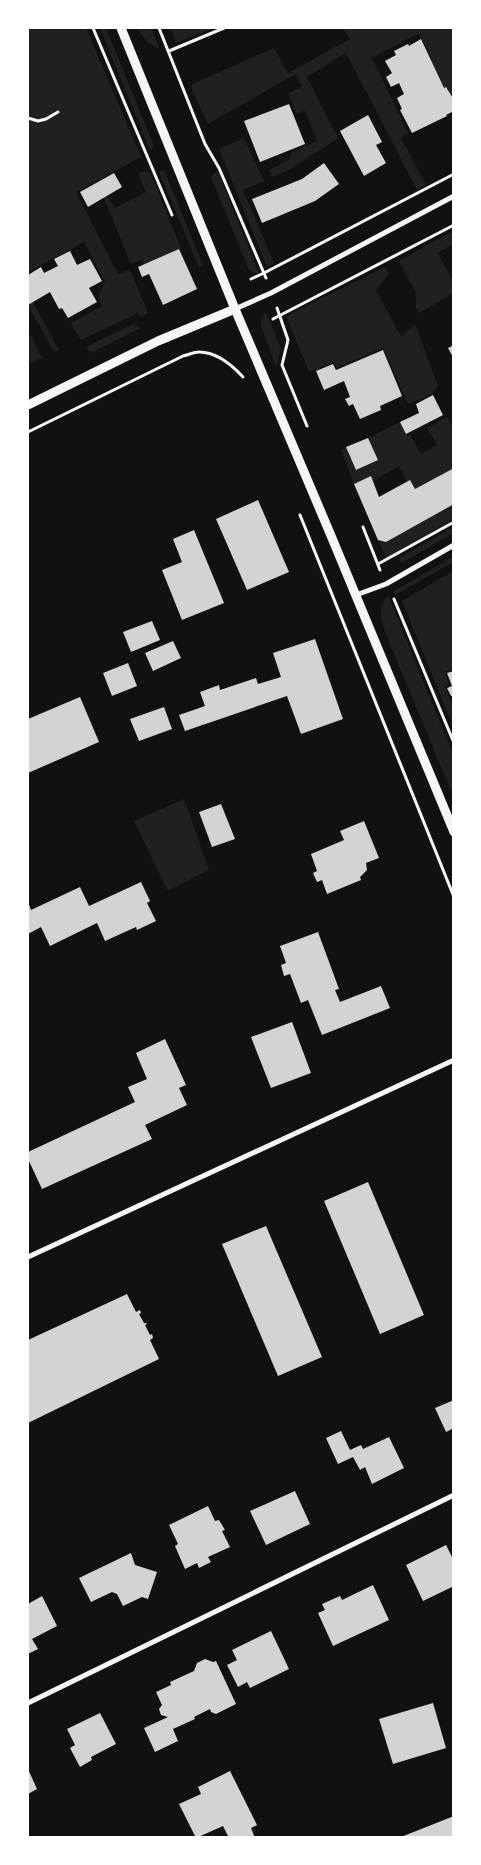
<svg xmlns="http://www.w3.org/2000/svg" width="481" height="1865" font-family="Montserrat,sans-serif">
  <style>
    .green { fill: #202020 }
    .building { fill: #d3d3d3 }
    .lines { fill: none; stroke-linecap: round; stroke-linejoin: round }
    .path { stroke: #f5f5f5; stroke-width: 3 }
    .minor { stroke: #f5f5f5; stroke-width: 5 }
    .tertiary { stroke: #f5f5f5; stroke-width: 9 }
  </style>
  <rect width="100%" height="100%" fill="#111"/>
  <g class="green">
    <path d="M28,28H86L141,157L76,192L118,274L130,270L148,313L140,317L138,313L81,340L71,323L102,306L98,297L105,282L84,242L28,272Z"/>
    <path d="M100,28H106L154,146L150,151Z"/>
    <path d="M138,28H151L160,49C149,45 142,38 138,28Z"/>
    <path d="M170,28H214L176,43Z"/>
    <path d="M343,28H453V100L446,87L444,88L430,61L432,60L419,33L372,58L408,133L401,138L426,185L417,190L346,53L307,77L338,138L291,169L272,177L269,170L290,159L291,153L317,141L305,111L296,113L288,94L302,86L296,74L208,124L192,90V84L274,48L288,73L350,39Z"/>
    <path d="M244,138L264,181L243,190L274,263L267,267L219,149Z"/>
    <path d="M164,170L203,265L199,268L159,172Z"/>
    <path d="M217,170L259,273H253L249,270L211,177Z"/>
    <path d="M144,171L150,172L181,248L144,265L141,260L131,264L104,198L107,196L115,208L146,192L138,174Z"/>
    <path d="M453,231V244L438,253L453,282V293L419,313L416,307V293L399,261Z"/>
    <path d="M385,267L389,273L376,290L401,337L415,324L438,386L432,394L408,404L383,348L336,368L334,362L309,372L286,316Z"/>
    <path d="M33,302L59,350L54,352L28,305Z"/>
    <path d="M266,311L281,349L276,367L261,326V320Z"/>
    <path d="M134,324L141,328L91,353L86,347Z"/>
    <path d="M31,335L42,358L31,363L28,357V336Z"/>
    <path d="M447,417L453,430V468L415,489L410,480L407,482L399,466L373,481L371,476L354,484L341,450L346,447L357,470L378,460L368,438L400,422L407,436L410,435L421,454L437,445L427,428Z"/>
    <path d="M453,504V519L386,558L378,540L386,542Z"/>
    <path d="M453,527V533L402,563L398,559Z"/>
    <path d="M453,557V562L395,595L394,591Z"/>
    <path d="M453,571V668L445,672L449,685L445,687L453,706V726L402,601Z"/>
    <path d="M388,595L453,754V796L385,632C381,618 377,607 388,595Z"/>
    <path d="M184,799L209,870L168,891L134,821Z"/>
  </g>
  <g class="building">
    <path d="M421,39L444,88L446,87L454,100V111L446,115L447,116L412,133L400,110L402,109L397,98L404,94L399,83L391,87L386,77L392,73L385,61L396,55L394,51L408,44L409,46Z"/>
    <path d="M289,104L305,144L260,162L244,121Z"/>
    <path d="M368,115L382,142L376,145L386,163L364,176L340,131Z"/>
    <path d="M324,163L339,184L315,201L262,223L252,199L302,179Z"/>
    <path d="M114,173L122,187L88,207L80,192Z"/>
    <path d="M179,249L197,289L163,305L149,274L142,277L138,267Z"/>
    <path d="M70,251L77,265L90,259L102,281L89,288L97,302L68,318L62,308L59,309L50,292L28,305V275L41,267L44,273L58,266L54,259Z"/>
    <path d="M454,345V359L448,348Z"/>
    <path d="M383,350L402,396L380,406L381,410L360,419L353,404L349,406L345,399L350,397L344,381L324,390L316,371L333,364L336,370Z"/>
    <path d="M433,395L443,415L406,434L400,422L419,413L416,404Z"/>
    <path d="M368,438L378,460L356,470L346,447Z"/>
    <path d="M454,468V504L386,542L378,540L354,484L371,476L379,497L410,480L415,489Z"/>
    <path d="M258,500L289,572L247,590L216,519Z"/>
    <path d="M194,530L224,603L182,620L162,570L182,562L173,539Z"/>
    <path d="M152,621L160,640L131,652L123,632Z"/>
    <path d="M315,639L343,719L301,734L287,696L185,731L179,715L205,706L200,692L219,685L220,690L256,678L258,684L281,677L273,653Z"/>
    <path d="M173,641L181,658L153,671L145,653Z"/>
    <path d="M128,663L137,686L112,696L103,673Z"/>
    <path d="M454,671V695L451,696L447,688L452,686L447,673Z"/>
    <path d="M80,697L99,742L28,773V719Z"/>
    <path d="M164,707L172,729L139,741L130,719Z"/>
    <path d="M221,804L235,839L212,847L199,812Z"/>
    <path d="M364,821L379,858L366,863L367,870L360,877L361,880L327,894L322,880L317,882L313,873L317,871L311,854L344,840L340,831Z"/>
    <path d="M141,882L150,901L147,903L156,921L137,930L136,927L105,941L97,923L50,946L41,927L28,934V902L31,910L80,887L89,906Z"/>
    <path d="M318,932L339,989L335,990L340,1002L381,986L390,1008L322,1035L308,1000L301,1003L290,974L284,976L281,965L286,963L280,946Z"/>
    <path d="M292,1022L311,1073L271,1088L251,1037Z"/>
    <path d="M165,1039L186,1085L179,1088L187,1105L145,1125L152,1139L42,1189L28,1159V1152L135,1102L128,1087L147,1079L136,1053Z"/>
    <path d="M368,1182L424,1315L380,1334L324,1201Z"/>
    <path d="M266,1226L322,1357L278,1376L222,1244Z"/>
    <path d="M127,1294L136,1312L140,1310L141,1313L139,1314L144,1323H146L147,1324L145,1325L150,1335L152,1334L153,1338L150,1340L159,1359L28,1423V1340Z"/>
    <path d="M454,1400V1428L446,1432L435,1408Z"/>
    <path d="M341,1431L350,1450L361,1445L363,1449L389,1437L404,1468L372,1484L365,1467L360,1470L353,1457L338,1464L326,1438Z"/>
    <path d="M295,1491L310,1524L266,1545L250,1511Z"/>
    <path d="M208,1506L215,1521L219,1520L225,1530L222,1531L230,1547L208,1557L211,1562L199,1568L197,1563L185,1569L175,1546L178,1544L169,1525Z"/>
    <path d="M446,1545L454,1561V1586L423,1601L406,1565Z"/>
    <path d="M131,1553L135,1565L157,1572L148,1599L142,1597L123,1606L117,1594L112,1592L91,1602L79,1578Z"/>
    <path d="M373,1585L389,1620L333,1646L318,1613L325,1610L322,1604L340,1596L342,1600Z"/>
    <path d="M42,1596L57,1626L32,1639L38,1649L28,1654V1604Z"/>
    <path d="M271,1631L289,1669L250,1688L247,1682L238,1687L227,1665L237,1660L232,1650Z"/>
    <path d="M205,1659L213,1662L216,1661L236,1704L216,1714L211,1712L210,1709L194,1717L195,1719L173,1729L178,1741L155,1752L144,1728L168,1717L161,1715L159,1709L162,1705L156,1692L171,1685L170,1682L194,1671L197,1663Z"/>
    <path d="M433,1703L446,1748L393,1764L379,1719Z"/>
    <path d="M100,1713L116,1744L91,1757L92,1760L80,1767L70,1748L75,1745L67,1729Z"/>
    <path d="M28,1769L37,1789L28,1794Z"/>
    <path d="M230,1771L257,1825L251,1828L255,1838H229L223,1826L196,1838L179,1804L201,1794L198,1787Z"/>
    <path d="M454,1816V1838H401V1837Z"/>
  </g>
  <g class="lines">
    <g class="path">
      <path d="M93,28L172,215"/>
      <path d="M159,28L205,144L219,168L266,278"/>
      <path d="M169,51L224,28"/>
      <path d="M28,118L38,121L46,119L58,112"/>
      <path d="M251,279L264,273L454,174"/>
      <path d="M277,308L288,340L282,365L307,426"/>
      <path d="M273,319L454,225"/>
      <path d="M28,432L183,356C188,355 194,352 199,352C216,352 232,365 243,377"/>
      <path d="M300,515L454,897"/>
      <path d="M363,527L380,570"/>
      <path d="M378,564L454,522"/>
      <path d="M394,599L454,743"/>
    </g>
    <g class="minor">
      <path d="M235,309L271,293L454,196"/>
      <path d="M356,595L386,584L454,545"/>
      <path d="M28,1257L454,1060"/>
      <path d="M28,1703L454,1495"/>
    </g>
    <g class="tertiary">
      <path d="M121,28L235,309L332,538L454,832"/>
      <path d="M28,405L158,341L235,309"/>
    </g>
  </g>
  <rect width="481" height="1865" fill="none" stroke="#ffffff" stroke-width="58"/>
</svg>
